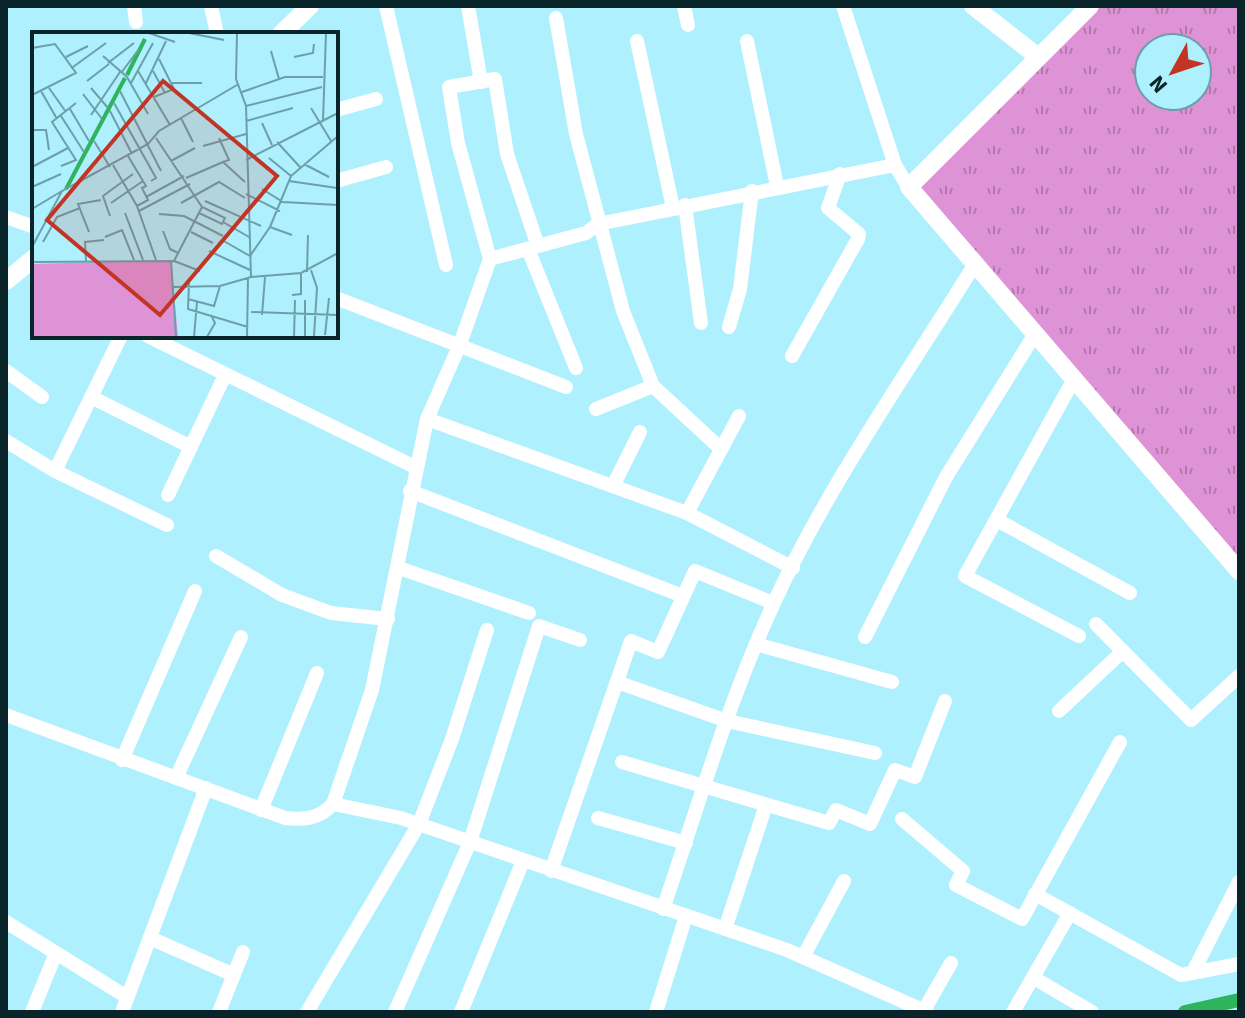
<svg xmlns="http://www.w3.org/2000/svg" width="1245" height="1018" font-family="'Source Sans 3',sans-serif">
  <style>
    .grass { fill: url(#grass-tufts); fill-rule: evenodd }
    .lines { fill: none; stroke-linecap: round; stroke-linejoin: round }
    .canal { stroke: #2eb45d; stroke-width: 14 }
    .street { stroke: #fff; stroke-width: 14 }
    .secondary { stroke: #fff; stroke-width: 18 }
    .inset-river { fill: none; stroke: #2eb45d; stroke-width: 4 }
    .inset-road { fill: none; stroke: #6c9fa9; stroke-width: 2 }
    .view { fill: #c23525; fill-opacity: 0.15; stroke: #c23525; stroke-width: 4 }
    .inset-edge { fill: none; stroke: #09252a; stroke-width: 4 }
  </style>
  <defs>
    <pattern id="grass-tufts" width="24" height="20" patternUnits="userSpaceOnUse" patternTransform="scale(2)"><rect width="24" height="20" fill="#de93d6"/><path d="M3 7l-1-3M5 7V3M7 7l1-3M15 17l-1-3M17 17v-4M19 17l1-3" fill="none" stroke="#b278ae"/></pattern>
  </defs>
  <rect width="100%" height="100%" fill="#aef0fd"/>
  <path class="grass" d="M1089,6H1239V558L909,188ZM1149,48H1197V96H1149Z"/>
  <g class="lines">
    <path class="canal" d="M1185,1012L1239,1000"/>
    <g class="street">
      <path d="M134,6L136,22"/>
      <path d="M211,6L217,34"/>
      <path d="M386,6L446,265"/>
      <path d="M468,6L481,82"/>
      <path d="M684,6L688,25"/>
      <path d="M843,6L895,165"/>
      <path d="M556,18L576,134L623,311L653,386L721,449"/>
      <path d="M637,41L673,208"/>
      <path d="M747,41L777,186"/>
      <path d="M336,110L376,99"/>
      <path d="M336,181L386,167"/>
      <path d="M685,205L701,323"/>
      <path d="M6,217L34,227"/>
      <path d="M528,249L576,368"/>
      <path d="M490,259L586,233L598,224L895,165L909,188"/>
      <path d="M336,298L566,387"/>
      <path d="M729,327L740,289L752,191"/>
      <path d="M148,336L162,343"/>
      <path d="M164,336L162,343L415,467"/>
      <path d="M792,356L858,239L859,234L828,208L840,174"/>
      <path d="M6,371L42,397"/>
      <path d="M1074,379L965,576L1079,636"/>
      <path d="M91,397L191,447"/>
      <path d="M596,409L653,386"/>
      <path d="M427,419L687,513L793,568"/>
      <path d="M6,441L55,471L167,525"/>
      <path d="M55,471L121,336"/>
      <path d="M613,486L640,432"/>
      <path d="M410,491L683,596"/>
      <path d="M168,495L225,375"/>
      <path d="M687,513L739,416"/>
      <path d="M997,520L1130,593"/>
      <path d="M216,556L282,595L331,613L388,619"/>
      <path d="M399,568L529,613"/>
      <path d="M1096,624L1191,720L1239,676"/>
      <path d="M865,637L946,477L1035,334"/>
      <path d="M756,644L892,682"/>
      <path d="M617,682L727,721L875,753"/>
      <path d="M1059,711L1123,651"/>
      <path d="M6,715L285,818C304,820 319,819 333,804L401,818L787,950L927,1012"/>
      <path d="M122,760L195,591"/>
      <path d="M622,762L829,823L836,810L870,824L895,770L915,777L945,701"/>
      <path d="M176,778L241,637"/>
      <path d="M333,804L372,690L427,419L460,344L490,259L458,143L449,87L495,79L507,154L538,246"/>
      <path d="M261,810L317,673"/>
      <path d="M598,818L686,843"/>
      <path d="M902,819L963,871L956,885L1022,919L1120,742"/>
      <path d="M551,871L631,641L658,652L695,571L773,603"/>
      <path d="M1035,894L1181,975L1239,964"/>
      <path d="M663,909C698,807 728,702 773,605C825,490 908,372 975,264"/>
      <path d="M6,922L127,997"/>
      <path d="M725,929L766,805"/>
      <path d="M150,938L234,975"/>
      <path d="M803,957L844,881"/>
      <path d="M1193,972L1239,882"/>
      <path d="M1034,978L1092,1012"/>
      <path d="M32,1012L56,953"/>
      <path d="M122,1012L206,788"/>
      <path d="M219,1012L243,952"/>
      <path d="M307,1012L419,824L452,739L487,630"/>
      <path d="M395,1012L470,842L539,626L580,640"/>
      <path d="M461,1012L523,861"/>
      <path d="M656,1012L686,916"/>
      <path d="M923,1012L951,963"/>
      <path d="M1013,1012L1070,913"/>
    </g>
    <g class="secondary">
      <path d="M973,6L1037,56"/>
      <path d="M1090,6L909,187L1239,571"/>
      <path d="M281,34L310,6"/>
      <path d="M6,281L34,258"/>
    </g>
  </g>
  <g transform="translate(32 32)">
    <rect width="306" height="306" fill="#aef0fd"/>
    <path d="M139,228L146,305H0V232Z" fill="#de93d6"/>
    <path class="inset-river" d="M95,43L113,7M34,157L93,46"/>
    <path class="inset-road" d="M117,1L143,10M157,1L192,8M205,1L204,47L214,74L219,245M0,16L23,12L44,41L0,63M239,19L247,47M71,24L95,45L116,82M34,25L56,14M262,25L281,21L282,12M76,31L102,11M41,35L74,11M106,39L138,93M121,39L133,61M89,41L107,17M55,49L77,32M99,51L121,11M114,51L134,9M140,51H170M17,56L34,80M59,56L76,76M9,59L25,87M88,59L129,139M210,60L253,45H291M51,62L70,87M122,65L142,57L127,27M82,71L124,146L119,149M214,74L290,55M279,76L299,109M38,77L57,109M78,79L100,122M59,83L88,40M29,84L52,120M149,86L161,110M214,89L261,76M291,89L294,1M230,91L240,113M0,98H14L17,118M124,106L170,175L193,186L190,192L167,181M187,106L197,128L191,130M62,109L78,135M245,110L268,135M171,114L214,102M96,124L114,154L110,156L116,168L105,174M237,126L259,144M214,128L306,81M139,129L163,116M272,132L297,145M81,133L105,174L124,228M29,134L44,128L20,90L44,71M0,135L36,116M154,146L191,130L213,150M257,149L305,156M0,155L29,142M230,157L251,170L306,173M214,162L248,179M114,165L152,144M173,169L229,194M79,171L111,149M149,171L187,150L213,166M0,177L30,159M107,179L158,152M93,181L111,228M127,182L152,184L191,204M78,184L71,164L101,142M191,190L217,205M238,195L259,144L306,104M131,199L138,217L146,221M57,200L46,172L69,168M159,200L181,211M73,205L90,198L102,228M190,208L218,224L238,195L260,203M11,210L25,185L48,176M0,215L30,159L116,112L127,99L205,53M177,219L218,238M139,228L144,305M54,229L53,210L72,208M142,229L168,239M0,230L142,229L170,175M279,238L285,256L282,304M275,240L276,203M157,251L156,277L216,295M141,255L188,254L219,245L269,241L306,221M260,263L269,262V241M156,267L182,274L188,254M273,268V305M219,280L306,283M230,283L233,245M293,303L297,266M162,305L165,270M175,305L183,291L179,283M215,305L216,246M262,305L263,268"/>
    <path class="view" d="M131,49L245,144L128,283L15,188Z"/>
    <rect width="306" height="306" class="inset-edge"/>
  </g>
  <rect width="1245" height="1018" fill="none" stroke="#09252a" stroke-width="16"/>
  <g transform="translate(1173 72) rotate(230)"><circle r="38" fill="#aef0fd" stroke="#6c9fa9" stroke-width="2"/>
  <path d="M0-6L14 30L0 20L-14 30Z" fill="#c23525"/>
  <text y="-12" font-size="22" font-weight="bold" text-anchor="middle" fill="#09252a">N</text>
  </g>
</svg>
